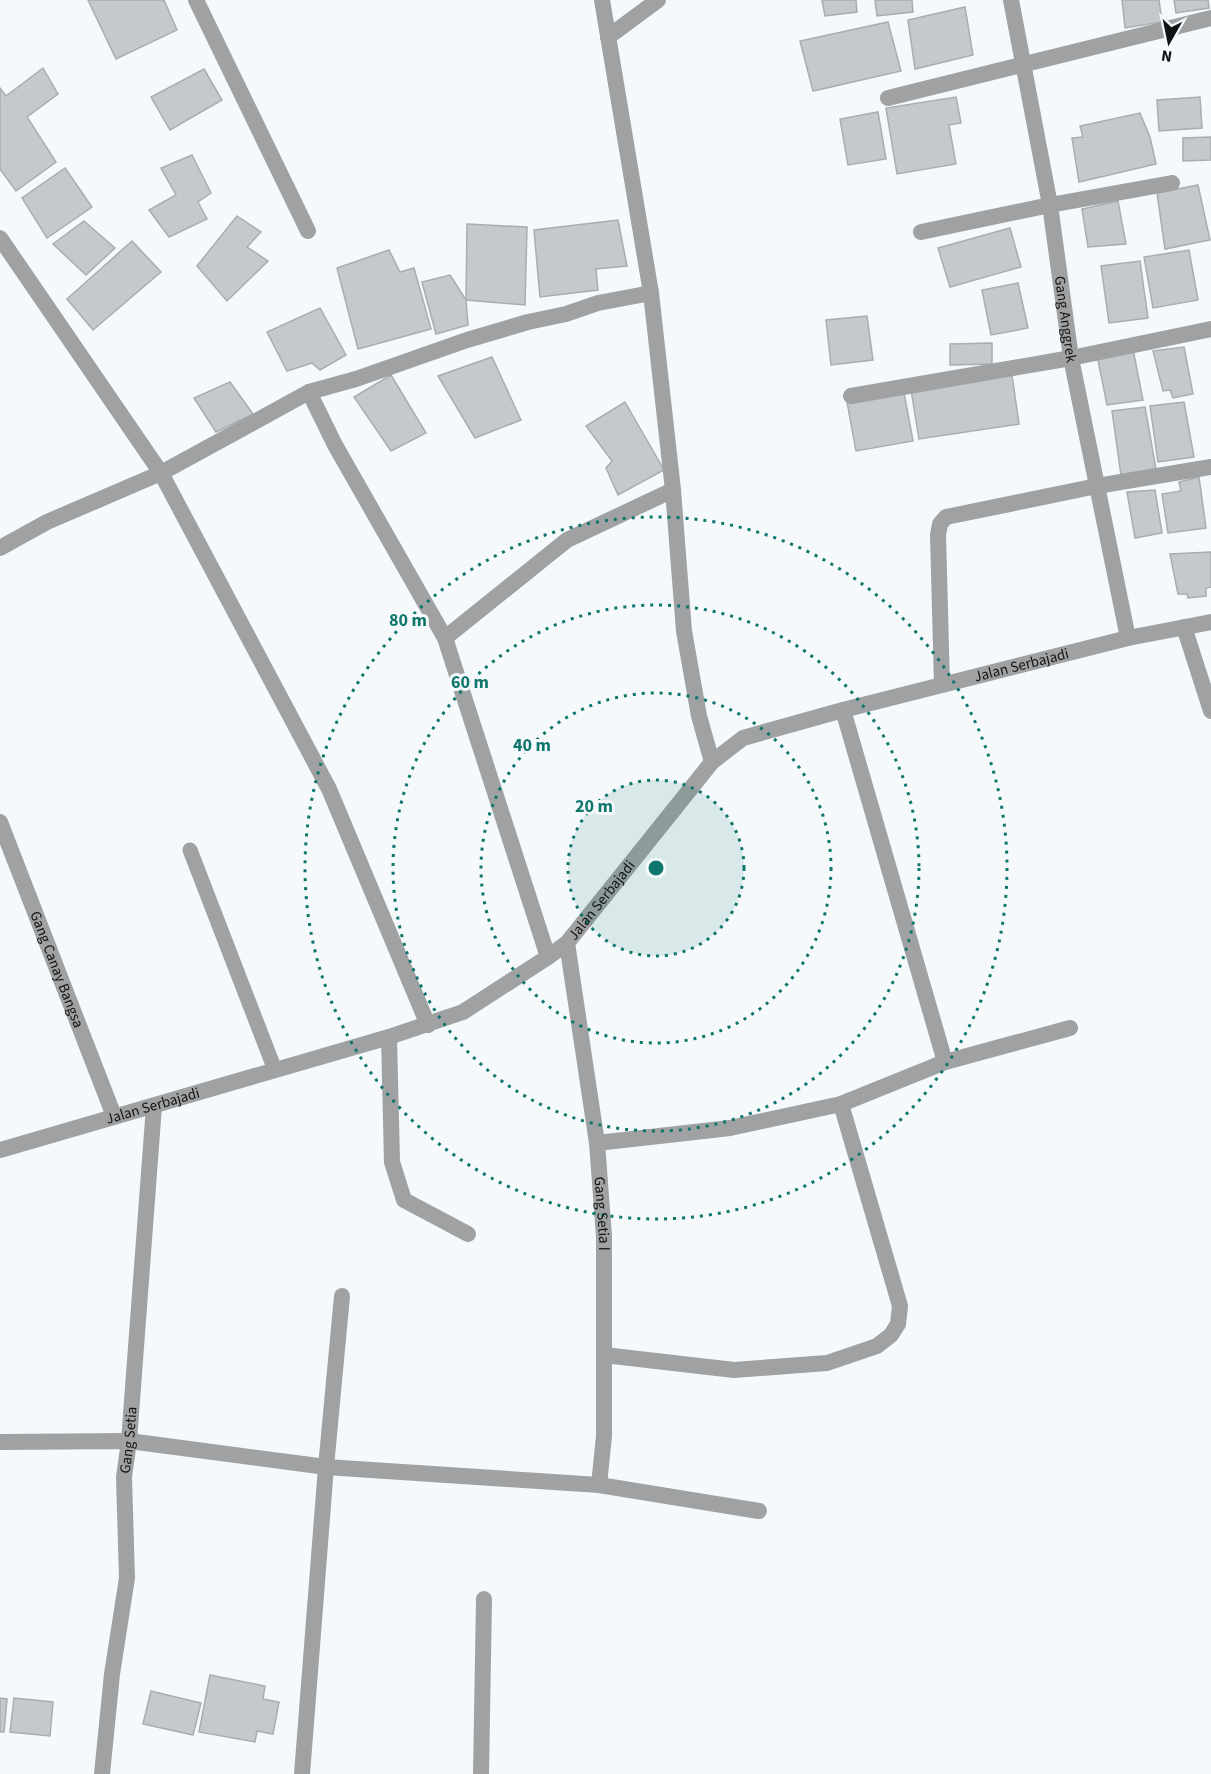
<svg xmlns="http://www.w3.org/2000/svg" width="1211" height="1774" font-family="'Source Sans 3',sans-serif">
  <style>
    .building { fill: #c5c9cb; stroke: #a9adaf; stroke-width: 1.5 }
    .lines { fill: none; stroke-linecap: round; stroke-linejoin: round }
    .service { stroke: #9fa1a2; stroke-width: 15 }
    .minor { stroke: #9fa1a2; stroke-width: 16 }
    .ring { fill: none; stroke: #0f766e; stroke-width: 3; stroke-dasharray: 3 6 }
    .labels { text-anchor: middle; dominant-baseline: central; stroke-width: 6; stroke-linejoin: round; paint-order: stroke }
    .street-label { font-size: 15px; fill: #121314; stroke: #f5f9fb }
    .centre { fill: #0f766e; stroke: #f5f9fb; stroke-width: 3 }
    .ring-label { font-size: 18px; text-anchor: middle; font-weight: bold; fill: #0f766e; stroke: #f5f9fb; stroke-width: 6; stroke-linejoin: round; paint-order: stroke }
  </style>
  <rect width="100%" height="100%" fill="#f5f9fb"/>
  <g class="building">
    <path d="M88,0H164L177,30L116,59Z"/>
    <path d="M822,0H856L857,12L825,16Z"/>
    <path d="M875,0H912L913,12L877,16Z"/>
    <path d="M1122,0H1159L1162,22L1125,28Z"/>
    <path d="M1174,0H1208L1209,8L1176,13Z"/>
    <path d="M965,7L973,55L915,69L908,20Z"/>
    <path d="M888,22L901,71L813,91L800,41Z"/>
    <path d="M43,68L58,94L27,117L56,162L16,191L0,169V88L6,96Z"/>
    <path d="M204,69L222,100L170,130L151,97Z"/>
    <path d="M956,97L961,123L949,125L956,164L897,174L886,108Z"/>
    <path d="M1200,97L1202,128L1159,131L1157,100Z"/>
    <path d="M878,112L886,159L848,165L840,119Z"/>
    <path d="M1140,113L1150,137L1156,164L1079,182L1072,138L1083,137L1080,126Z"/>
    <path d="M1211,137V160L1183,161V138Z"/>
    <path d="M192,155L211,193L198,202L207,219L169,237L149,210L176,195L161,168Z"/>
    <path d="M65,168L92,207L47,238L22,198Z"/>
    <path d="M1198,185L1210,240L1165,249L1157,193Z"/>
    <path d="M1118,201L1126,244L1088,247L1082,209Z"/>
    <path d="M237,216L261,232L247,247L268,261L227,301L197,266Z"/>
    <path d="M618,220L627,266L596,269L598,290L540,297L534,230Z"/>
    <path d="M84,221L115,248L86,275L53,244Z"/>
    <path d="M467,224L527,227L525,305L466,300Z"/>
    <path d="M1010,228L1021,267L950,287L938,248Z"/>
    <path d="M132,241L161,272L93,330L67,299Z"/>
    <path d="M389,250L400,272L414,268L431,329L358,349L337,268Z"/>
    <path d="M1189,250L1198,300L1153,308L1144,257Z"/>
    <path d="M1140,261L1148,318L1109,323L1101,266Z"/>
    <path d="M450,275L466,300L468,325L436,334L422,282Z"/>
    <path d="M1018,283L1028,328L991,335L982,290Z"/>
    <path d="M320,308L346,355L320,370L312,363L287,371L267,332Z"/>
    <path d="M867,316L873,360L831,365L826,320Z"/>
    <path d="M992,343V364L950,365V344Z"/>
    <path d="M1184,347L1193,394L1173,398L1170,390L1163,391L1153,351Z"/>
    <path d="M1133,349L1143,400L1107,405L1097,355Z"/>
    <path d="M492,357L521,420L475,438L438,376Z"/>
    <path d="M391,375L426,433L391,451L354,397Z"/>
    <path d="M1012,375L1019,424L919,439L911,390Z"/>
    <path d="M230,382L253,414L216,432L194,398Z"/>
    <path d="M904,393L913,441L856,451L847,402Z"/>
    <path d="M625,402L664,470L618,495L606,468L612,461L586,426Z"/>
    <path d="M1184,402L1194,457L1158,462L1150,406Z"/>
    <path d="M1145,407L1156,469L1121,475L1112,411Z"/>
    <path d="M1199,477L1206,528L1168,533L1162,494L1181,491L1179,482Z"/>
    <path d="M1155,490L1162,533L1135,538L1127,492Z"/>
    <path d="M1211,552V587L1206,588V596L1188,598L1187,594H1178L1170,554Z"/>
    <path d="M210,1675L265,1686L263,1699L279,1702L273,1734L257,1731L255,1742L199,1732Z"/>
    <path d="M151,1691L201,1703L193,1735L143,1724Z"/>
    <path d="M0,1698L7,1699L4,1732H0Z"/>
    <path d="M14,1698L53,1702L50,1736L10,1732Z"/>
  </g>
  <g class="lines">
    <path class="service" d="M190,850L275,1070"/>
    <g class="minor">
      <path d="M196,0L308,231"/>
      <path d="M602,0L651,293L673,490L684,631L699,716L712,762"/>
      <path id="s1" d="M1011,0L1050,205L1071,358L1128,638"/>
      <path d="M608,37L658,0"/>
      <path d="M888,98L1211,18"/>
      <path d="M921,232L1050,205L1172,183"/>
      <path d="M0,238L161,473L329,789L428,1025"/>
      <path d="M309,392L335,445L445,638L548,957"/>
      <path d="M851,396L1071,358L1211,329"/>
      <path d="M0,548L47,522L161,473L309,392L356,379L467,340L528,322L566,314L598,303L651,293"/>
      <path d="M1184,627L1211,711"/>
      <path d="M445,638L567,540L673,490"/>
      <path d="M942,685L938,535L940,524L946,517L1097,486L1211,467"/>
      <path d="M843,710L945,1062"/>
      <path id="s2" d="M0,822L114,1116"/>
      <path id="s3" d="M567,943L597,1143L604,1236V1436L599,1485"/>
      <path d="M389,1037L392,1162L404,1200L468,1234"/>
      <path d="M597,1143L730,1128L841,1104L945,1062L1070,1028"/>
      <path id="s4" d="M0,1150L389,1037L463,1012L548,957L567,943L712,762L743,738L843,710L1128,638L1211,622"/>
      <path d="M604,1355L734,1370L827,1363L877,1346L891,1335L898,1324L900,1306L841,1104"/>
      <path d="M0,1442L129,1441L326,1467L599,1485L759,1511"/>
      <path id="s5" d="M102,1774L112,1674L127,1578L124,1477L129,1441L154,1106"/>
      <path d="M302,1774L326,1467L342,1296"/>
      <path d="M481,1774L484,1599"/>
    </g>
  </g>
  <circle cx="656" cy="868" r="88" fill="#0f766e" fill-opacity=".12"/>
  <g class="ring">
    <circle cx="656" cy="868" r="88"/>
    <circle cx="656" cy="868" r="175"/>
    <circle cx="656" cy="868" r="263"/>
    <circle cx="656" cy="868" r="351"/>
  </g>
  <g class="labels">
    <g class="street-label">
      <text stroke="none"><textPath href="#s1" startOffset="324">Gang Anggrek</textPath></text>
      <text stroke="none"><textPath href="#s4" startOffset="1167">Jalan Serbajadi</textPath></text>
      <text stroke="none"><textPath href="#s4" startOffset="663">Jalan Serbajadi</textPath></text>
      <text stroke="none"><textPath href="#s2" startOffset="158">Gang Canay Bangsa</textPath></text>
      <text stroke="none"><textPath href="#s4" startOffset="159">Jalan Serbajadi</textPath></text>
      <text stroke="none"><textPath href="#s3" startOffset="273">Gang Setia I</textPath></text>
      <text stroke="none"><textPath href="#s5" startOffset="336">Gang Setia</textPath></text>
    </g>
  </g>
  <circle cx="656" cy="868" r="9" class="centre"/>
  <g class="ring-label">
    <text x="408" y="626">80 m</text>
    <text x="470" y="688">60 m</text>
    <text x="532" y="751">40 m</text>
    <text x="594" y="812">20 m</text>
  </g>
  <g transform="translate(1169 42) rotate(189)" stroke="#f5f9fb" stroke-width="4.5" paint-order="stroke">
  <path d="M0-4.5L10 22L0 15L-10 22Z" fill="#121314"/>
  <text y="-9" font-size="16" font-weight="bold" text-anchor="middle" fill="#121314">N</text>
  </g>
</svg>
